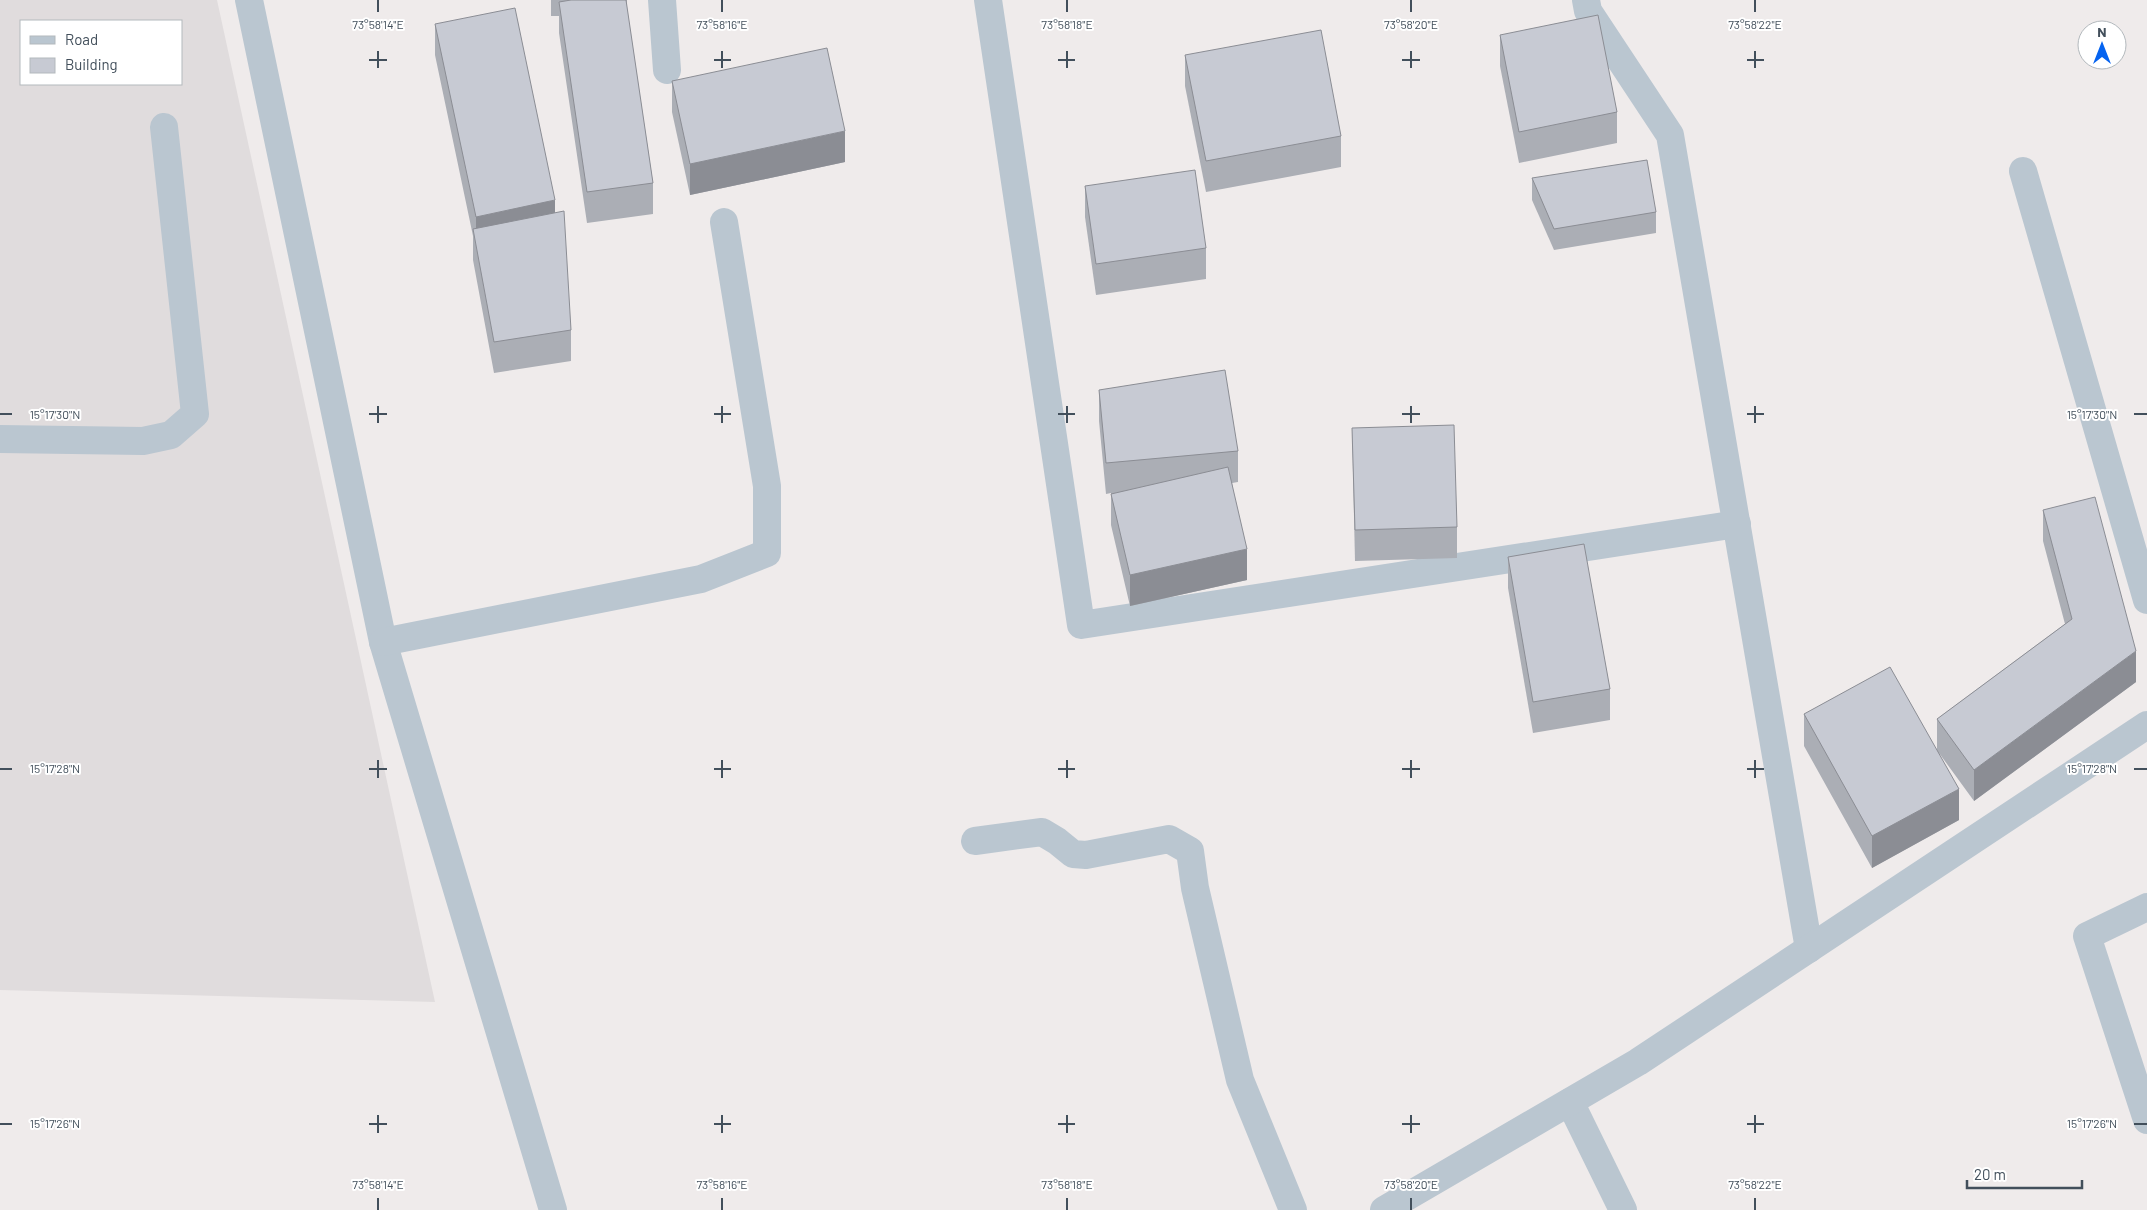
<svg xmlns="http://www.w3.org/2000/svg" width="2147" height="1210" font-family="Barlow,sans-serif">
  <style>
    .education { fill: #e0dcdd; fill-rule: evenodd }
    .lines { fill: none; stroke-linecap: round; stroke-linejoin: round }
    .minor { stroke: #bac6d0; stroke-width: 28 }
    .wall { fill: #abaeb5 }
    .shaded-wall { fill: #8b8d94 }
    .building { fill: #c7cad3; stroke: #8b8d94 }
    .ticks { fill: none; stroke: #424f5b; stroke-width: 2 }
    .ticks-label { font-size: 12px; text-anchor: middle; fill: #424f5b; stroke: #fff; stroke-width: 4; stroke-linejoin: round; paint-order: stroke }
  </style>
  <rect width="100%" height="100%" fill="#efebeb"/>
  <path class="education" d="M0,0H217L435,1002L0,990ZM21,21H181V84H21Z"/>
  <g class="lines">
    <g class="minor">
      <path d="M249,0L383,642L553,1210"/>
      <path d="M662,0L667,70"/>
      <path d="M988,0L1081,625L1737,524"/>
      <path d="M1586,0L1588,11L1670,135L1809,949"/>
      <path d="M2023,171L2147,600"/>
      <path d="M0,439L143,441L171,435L195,414L164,127"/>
      <path d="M383,642L701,579L767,553V486L724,222"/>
      <path d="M975,841L1042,832L1057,841L1073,854L1086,855L1169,839L1190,851L1195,888L1240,1080L1293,1210"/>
      <path d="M2147,907L2087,936L2147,1120"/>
      <path d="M1570,1102L1623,1210"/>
      <path d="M1384,1210L1638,1062L2147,725"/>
    </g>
  </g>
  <g class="wall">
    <path d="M551,0H627V9L653,183V214L587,223L559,33V16H551Z"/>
    <path d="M435,24L555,213L571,330V361L494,373L473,260V236L435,55Z"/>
    <path d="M1500,35L1617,112V143L1519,163L1500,66Z"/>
    <path d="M1185,55L1341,136V167L1206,192L1185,86Z"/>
    <path d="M672,81L845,162L690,195L672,112Z"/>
    <path d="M1532,178L1656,212V233L1554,250L1532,200Z"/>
    <path d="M1085,186L1206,248V279L1096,295L1085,217Z"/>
    <path d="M1099,390L1238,451V482L1232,483L1247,580L1130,606L1111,525V493L1106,494L1099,421Z"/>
    <path d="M1352,428L1457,527V558L1355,561Z"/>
    <path d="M2043,510L2136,682L1974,801L1939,753L1959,820L1872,868L1804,746V714L1937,749V719L2065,624L2043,541Z"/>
    <path d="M1508,557L1610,689V720L1533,733L1508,588Z"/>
  </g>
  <g class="shaded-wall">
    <path d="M845,131V162L690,195V164Z"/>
    <path d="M555,200V231L476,242V217Z"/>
    <path d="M1247,549V580L1130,606V575Z"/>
    <path d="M2136,651V682L1974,801V770Z"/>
    <path d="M1959,789V820L1872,868V836Z"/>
  </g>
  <g class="building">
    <path d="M571,0H626L653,183L587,192L559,2Z"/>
    <path d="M515,8L555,200L476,217L435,24Z"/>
    <path d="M1598,15L1617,112L1519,132L1500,35Z"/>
    <path d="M1321,30L1341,136L1206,161L1185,55Z"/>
    <path d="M827,48L845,131L690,164L672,81Z"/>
    <path d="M1647,160L1656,212L1554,229L1532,178Z"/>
    <path d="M1195,170L1206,248L1096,264L1085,186Z"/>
    <path d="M564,211L571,330L494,342L473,229Z"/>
    <path d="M1225,370L1238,451L1106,463L1099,390Z"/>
    <path d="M1454,425L1457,527L1355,530L1352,428Z"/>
    <path d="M1228,467L1247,549L1130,575L1111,494Z"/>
    <path d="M2095,497L2136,651L1974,770L1937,719L2072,619L2043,510Z"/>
    <path d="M1584,544L1610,689L1533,702L1508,557Z"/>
    <path d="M1890,667L1959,789L1872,836L1804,714Z"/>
  </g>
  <path class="ticks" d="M378,0V12M722,0V12M1067,0V12M1411,0V12M1755,0V12M378,51V68M722,51V68M1067,51V68M1411,51V68M1755,51V68M369,60H387M714,60H731M1058,60H1075M1402,60H1420M1747,60H1764M378,406V423M722,406V423M1067,406V423M1411,406V423M1755,406V423M0,414H12M369,414H387M714,414H731M1058,414H1075M1402,414H1420M1747,414H1764M2134,414H2147M378,760V778M722,760V778M1067,760V778M1411,760V778M1755,760V778M0,769H12M369,769H387M714,769H731M1058,769H1075M1402,769H1420M1747,769H1764M2134,769H2147M378,1115V1133M722,1115V1133M1067,1115V1133M1411,1115V1133M1755,1115V1133M0,1124H12M369,1124H387M714,1124H731M1058,1124H1075M1402,1124H1420M1747,1124H1764M2134,1124H2147M378,1198V1210M722,1198V1210M1067,1198V1210M1411,1198V1210M1755,1198V1210"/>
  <g class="ticks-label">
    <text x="378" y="29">73°58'14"E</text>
    <text x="722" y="29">73°58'16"E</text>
    <text x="1067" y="29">73°58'18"E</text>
    <text x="1411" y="29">73°58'20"E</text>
    <text x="1755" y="29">73°58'22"E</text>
    <text x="55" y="419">15°17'30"N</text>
    <text x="2092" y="419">15°17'30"N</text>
    <text x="55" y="773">15°17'28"N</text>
    <text x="2092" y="773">15°17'28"N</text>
    <text x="55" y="1128">15°17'26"N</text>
    <text x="2092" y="1128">15°17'26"N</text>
    <text x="378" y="1189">73°58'14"E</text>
    <text x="722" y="1189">73°58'16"E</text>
    <text x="1067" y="1189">73°58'18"E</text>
    <text x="1411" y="1189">73°58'20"E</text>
    <text x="1755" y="1189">73°58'22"E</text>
  </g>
  <rect x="20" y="20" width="162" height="65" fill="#ffffff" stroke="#b3b9bd"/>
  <rect x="30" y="36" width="25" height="8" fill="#bac6d0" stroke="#b3b9bd"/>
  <text x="65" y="45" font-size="15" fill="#424f5b">Road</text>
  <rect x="30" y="58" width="25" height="15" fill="#c7cad3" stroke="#b3b9bd"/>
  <text x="65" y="70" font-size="15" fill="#424f5b">Building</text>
  <g transform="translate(2102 45)"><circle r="24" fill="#ffffff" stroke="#b3b9bd"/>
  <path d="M0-4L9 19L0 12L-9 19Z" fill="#0563f0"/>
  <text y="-8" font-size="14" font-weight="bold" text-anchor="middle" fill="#424f5b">N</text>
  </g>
  <path d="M1967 1180v8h115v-8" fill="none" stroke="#424f5b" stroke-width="2.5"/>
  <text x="1974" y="1180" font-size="15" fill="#424f5b" stroke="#ffffff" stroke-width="4" paint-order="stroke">20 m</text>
</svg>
